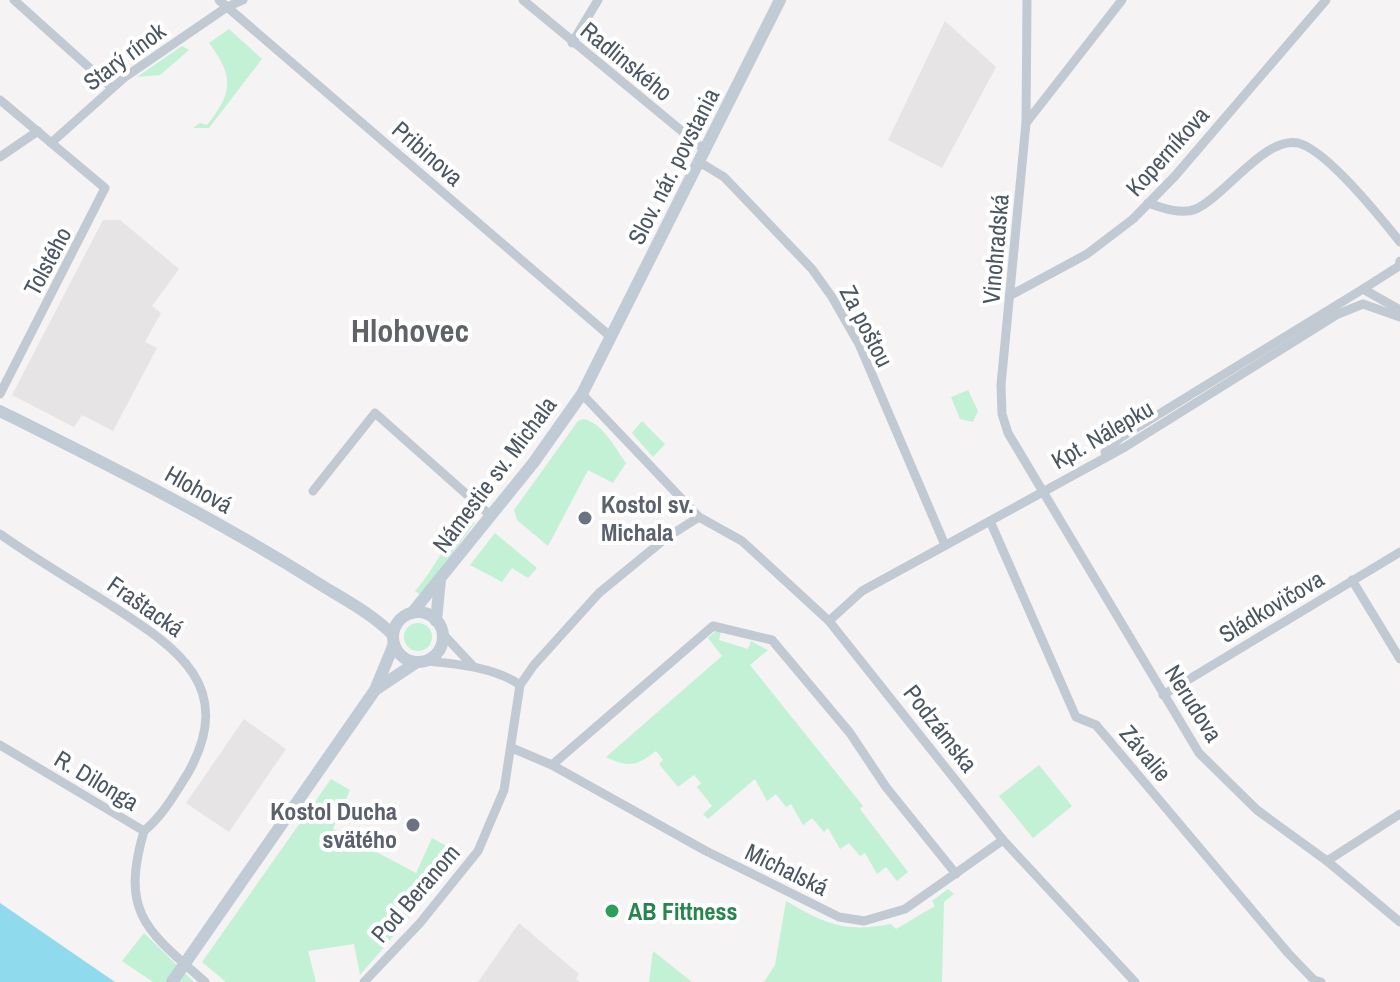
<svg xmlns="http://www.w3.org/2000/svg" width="1400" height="982" font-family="'Archivo Narrow',sans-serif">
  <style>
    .education { fill: #e6e4e5 }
    .green { fill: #c3f1d5 }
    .water { fill: #90daee }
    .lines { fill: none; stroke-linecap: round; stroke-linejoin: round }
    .street { stroke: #c1cad2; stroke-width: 9 }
    .secondary { stroke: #c1cbd6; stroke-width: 12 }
    .secondary-bridge { stroke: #c1cbd6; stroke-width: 12 }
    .worship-dot { fill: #6b7280; stroke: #fff; stroke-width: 3 }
    .leisure-dot { fill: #2e9e5b; stroke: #fff; stroke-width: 3 }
    .labels { text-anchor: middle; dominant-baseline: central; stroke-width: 8; stroke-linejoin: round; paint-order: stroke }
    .street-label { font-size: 24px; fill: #4a5661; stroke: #fff }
    .worship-label { font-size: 24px; font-weight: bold; fill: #5b616d; stroke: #fff; text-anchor: start }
    .leisure-label { font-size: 24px; font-weight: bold; fill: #27864d; stroke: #fff; text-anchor: start }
    .district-label { font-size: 32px; font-weight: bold; fill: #5f6368; stroke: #fff }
  </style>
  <rect width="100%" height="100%" fill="#f5f3f3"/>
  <g class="education">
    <path d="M945,21L996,67L942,168L888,140Z"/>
    <path d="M103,220H120L179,269L152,306L161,313L145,342L157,348L113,431L82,415L74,427L12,395Z"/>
    <path d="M244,719L286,749L229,832L186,803Z"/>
    <path d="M519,923L579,974L576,979L580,982H478Z"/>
  </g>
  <g class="green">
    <path d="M229,29L262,59L209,128H193L200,123L207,125C232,94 235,77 209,43Z"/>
    <path d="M182,46L189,50L160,75L137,77Z"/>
    <path d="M968,390L978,411L973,422L960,419L951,397Z"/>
    <path d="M583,419C602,422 615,448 626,463L613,483L588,470L548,546L517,520L514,510L578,421Z"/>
    <path d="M642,421L665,444L653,457L632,433Z"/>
    <path d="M470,504L477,512L474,524L421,595L415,591C436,568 452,532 470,504Z"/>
    <path d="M495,533L537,568L528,578L512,568L502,582L470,565Z"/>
    <circle cx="418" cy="637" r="14"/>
    <path d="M716,631L721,632L719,640L748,649L751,641L768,650L750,665L863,806L860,809L908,872L897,881L886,867L877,874L865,853L860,856L849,843L840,849L828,828L824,832L812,818L803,825L791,804L786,807L776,794L767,801L755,779L708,819L703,814L712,806L697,787L701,783L694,775L678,787L659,764L663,760L656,751C636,766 629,768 606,757L722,656L708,638Z"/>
    <path d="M1039,765L1072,806L1033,838L999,796Z"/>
    <path d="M331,779L350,790L333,829L416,873L432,838L463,855L360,975L354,944L308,951L316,982H226L202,962Z"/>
    <path d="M948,889L954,894L944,902L942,982H764L775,965L786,901C825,924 845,933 891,924L896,929L935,906L932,901Z"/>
    <path d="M144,933L194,982H153L122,961Z"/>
    <path d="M653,951L692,982H649Z"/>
  </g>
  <path class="water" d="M0,903L115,982H0Z"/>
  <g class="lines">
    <g class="street">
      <path d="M14,0L112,88"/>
      <path d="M219,0L611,337"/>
      <path d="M523,0L706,151"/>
      <path d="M1027,0L1026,123L1001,385L1002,414L1008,433L1199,753L1257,810L1327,861L1400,922"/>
      <path d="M572,43L598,0"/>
      <path d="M0,100L105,188L0,394"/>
      <path d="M1026,123L1122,0"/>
      <path d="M51,143L125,77L227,7L243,0"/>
      <path d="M0,157L38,131"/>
      <path d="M701,163L724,177L812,269L832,297L859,344L945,545"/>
      <path d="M1148,203C1162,208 1182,215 1196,209C1225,196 1265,136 1298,143C1327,150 1381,218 1400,242"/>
      <path d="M1363,289L1399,266L1400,261"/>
      <path d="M1011,295L1087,254L1133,219L1175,176L1326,0"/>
      <path d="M582,394L699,517L742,541L829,621L1003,840L1135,982"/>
      <path d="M1105,452L1120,438L1363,289L1400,310"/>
      <path d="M313,491L375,413L491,516"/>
      <path d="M990,521L1076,717L1096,725L1288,953L1314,980L1321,982"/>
      <path d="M0,534C35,559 73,581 109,604C174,646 238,685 188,773C174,795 164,814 144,831"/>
      <path d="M1352,580L1400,659"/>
      <path d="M829,621L862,591L1125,447L1338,314L1363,304L1400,317"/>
      <path d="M442,633L472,665"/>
      <path d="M426,661C457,664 495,667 520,685"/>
      <path d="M1163,695L1400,552"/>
      <path d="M0,745L144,831C120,913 146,930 205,982"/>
      <path d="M512,748L552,765L706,851L839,917L864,921L905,909L1003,840"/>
      <path d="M552,765L713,626L772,640L850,733L886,787L956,874"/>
      <path d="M1327,861L1400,814"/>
      <path d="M364,982L420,923L478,851L504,790L520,685L534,665L599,593L666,538L699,517"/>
    </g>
    <g class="secondary">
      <path d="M0,411C106,464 213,517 313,580C341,598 369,611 393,635"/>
      <circle cx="418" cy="637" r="25"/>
      <path d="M412,613L534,462L582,394L780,0"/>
      <path d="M436,621L440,580"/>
      <path d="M375,690L417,662"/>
      <path d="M215,920L375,690L394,644"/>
    </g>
    <path class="secondary-bridge" d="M172,982L215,920"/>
  </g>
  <g class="worship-dot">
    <circle cx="585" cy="518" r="8"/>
    <circle cx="413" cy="825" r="8"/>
  </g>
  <circle class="leisure-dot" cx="612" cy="911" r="8"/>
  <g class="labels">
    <g class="street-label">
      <text transform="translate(124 56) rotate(-37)">Starý rínok</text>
      <text transform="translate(627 61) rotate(39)">Radlinského</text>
      <text transform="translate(1167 151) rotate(-48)">Koperníkova</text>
      <text transform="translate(428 153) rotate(41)">Pribinova</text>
      <text transform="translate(673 166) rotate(-63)">Slov. nár. povstania</text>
      <text transform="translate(995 249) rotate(-85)">Vinohradská</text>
      <text transform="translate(47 261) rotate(-62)">Tolstého</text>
      <text transform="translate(867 326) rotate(63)">Za poštou</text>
      <text transform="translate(1102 434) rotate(-30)">Kpt. Nálepku</text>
      <text transform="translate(494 474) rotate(-53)">Námestie sv. Michala</text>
      <text transform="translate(199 489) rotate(29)">Hlohová</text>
      <text transform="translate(146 606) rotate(35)">Fraštacká</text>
      <text transform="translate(1271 606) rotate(-31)">Sládkovičova</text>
      <text transform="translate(1194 703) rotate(58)">Nerudova</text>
      <text transform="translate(941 728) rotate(52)">Podzámska</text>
      <text transform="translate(1146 753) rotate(50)">Závalie</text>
      <text transform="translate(97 780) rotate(31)">R. Dilonga</text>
      <text transform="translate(787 869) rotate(26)">Michalská</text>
      <text transform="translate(415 893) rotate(-49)">Pod Beranom</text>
    </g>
    <g class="worship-label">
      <text x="601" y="504">Kostol sv.<tspan x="601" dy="28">Michala</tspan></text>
      <text x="397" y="811" text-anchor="end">Kostol Ducha<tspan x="397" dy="28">svätého</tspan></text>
    </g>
    <g class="leisure-label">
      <text x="628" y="911">AB Fittness</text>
    </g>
    <g class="district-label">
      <text x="410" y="330">Hlohovec</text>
    </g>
  </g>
</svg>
